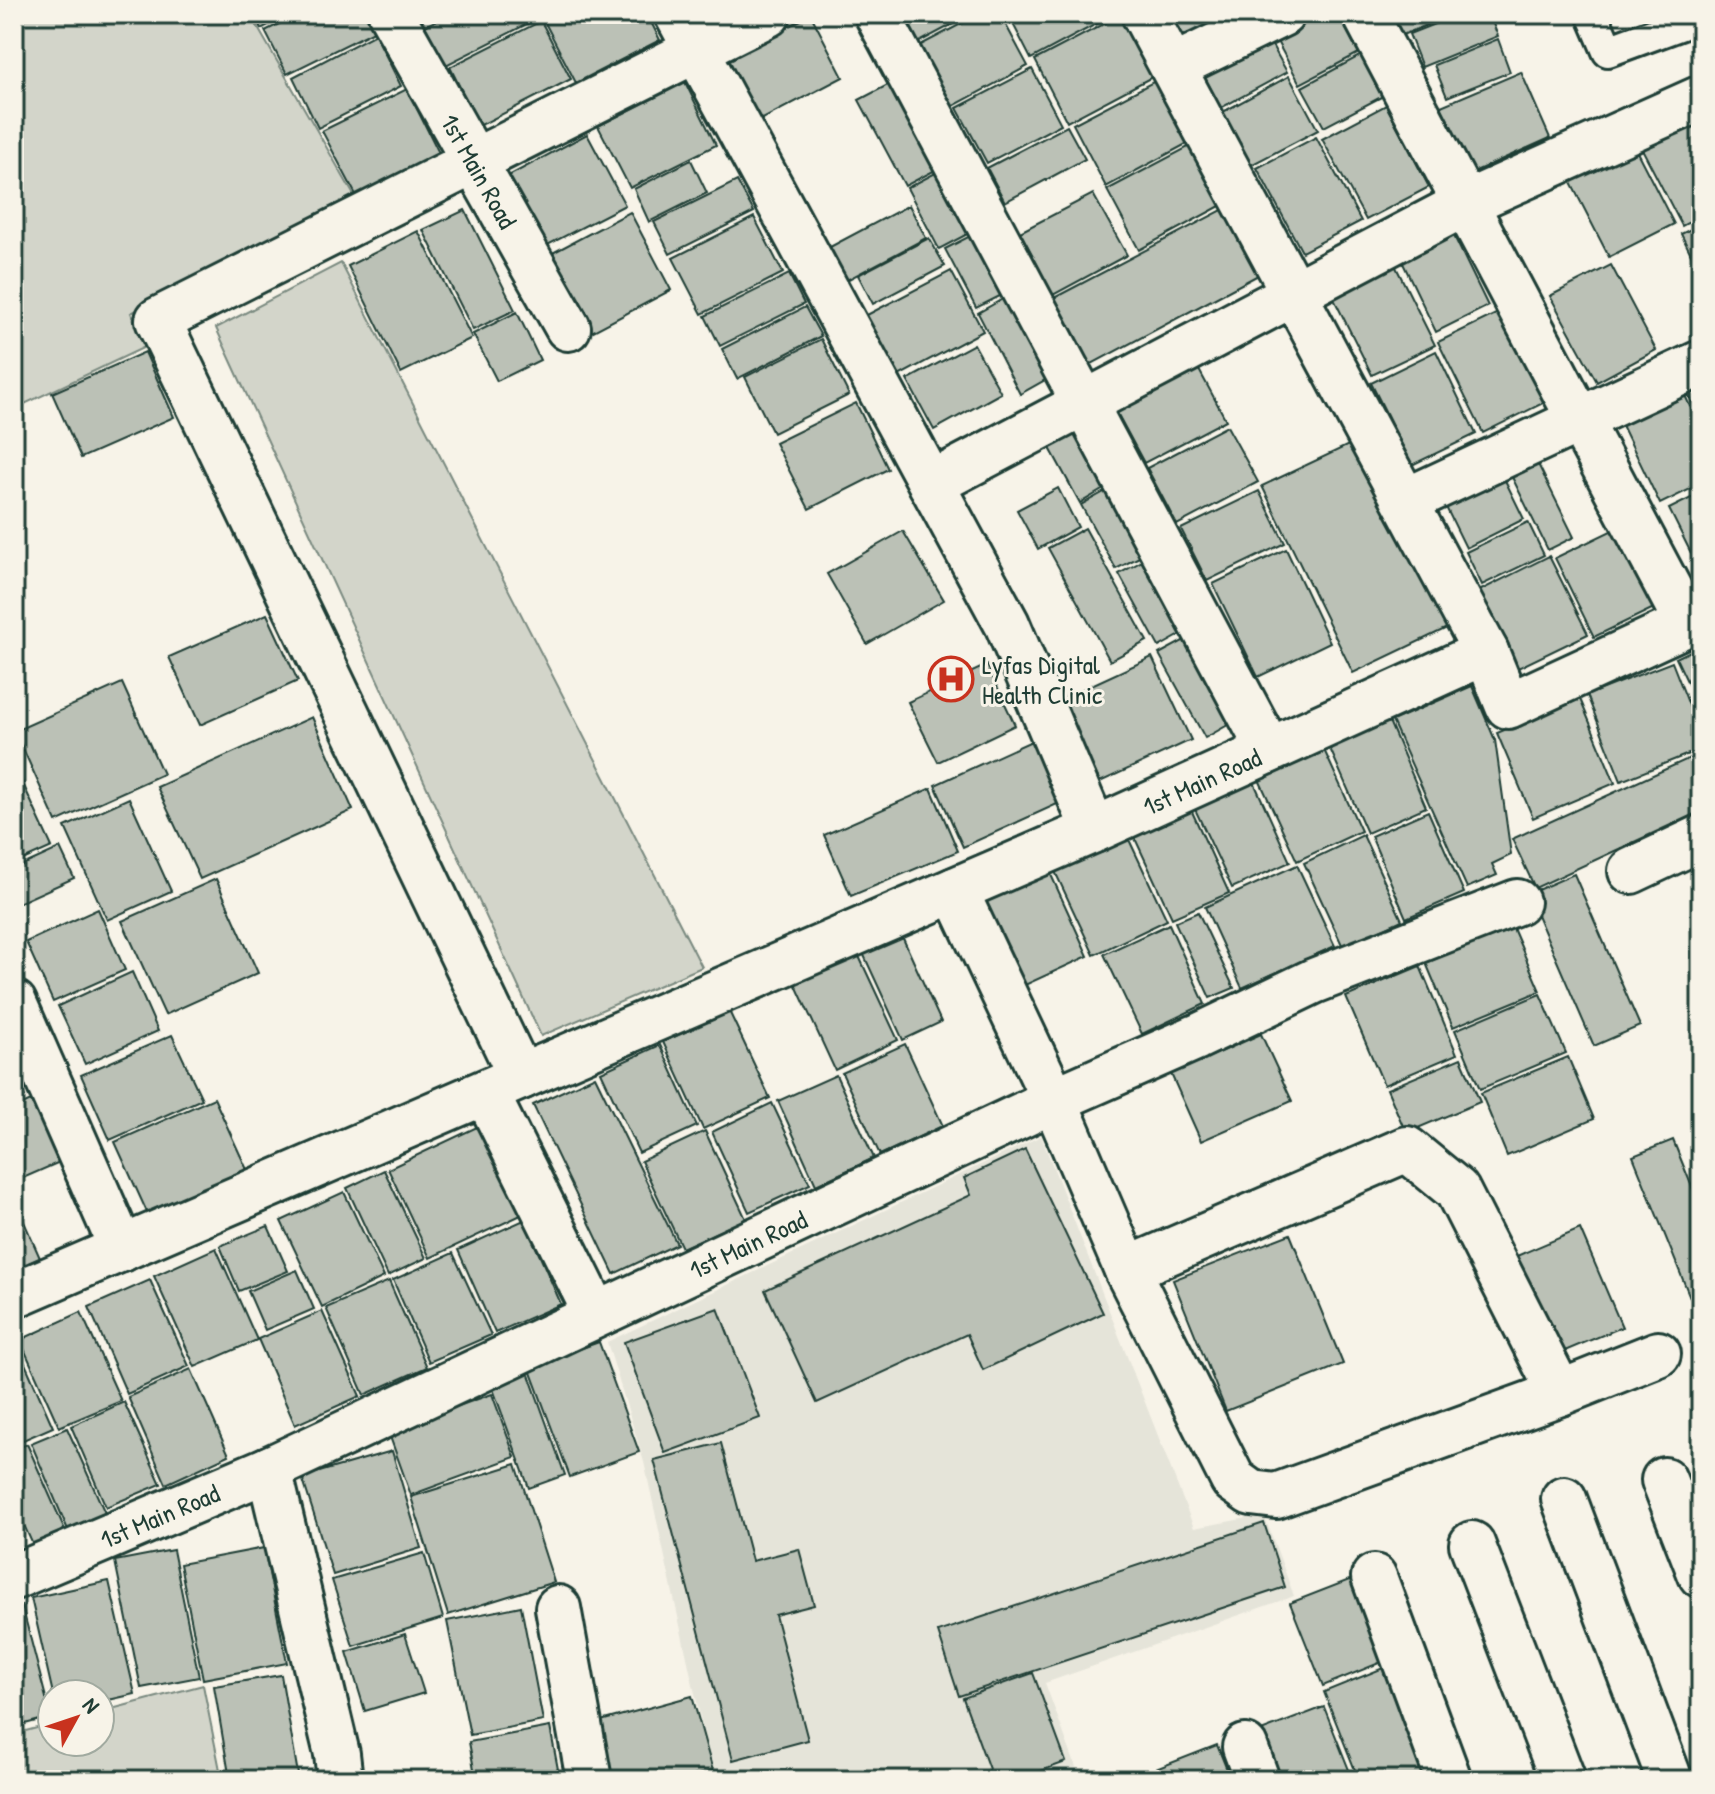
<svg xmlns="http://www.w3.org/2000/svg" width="1715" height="1794" font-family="'Patrick Hand',sans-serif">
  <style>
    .built { fill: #e5e4d9 }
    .green { fill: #d3d5ca; stroke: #79897f; stroke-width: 2 }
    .building { fill: #bbc1b6; stroke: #1f3d34; stroke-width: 2 }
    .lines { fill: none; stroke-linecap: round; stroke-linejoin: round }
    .lane-casing { stroke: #1f3d34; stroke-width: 36 }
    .street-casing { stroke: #1f3d34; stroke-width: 50 }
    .lane { stroke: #f7f3e8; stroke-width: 30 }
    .street { stroke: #f7f3e8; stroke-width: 44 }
    .labels { text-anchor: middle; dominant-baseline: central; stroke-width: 6; stroke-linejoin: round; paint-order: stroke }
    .street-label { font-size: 26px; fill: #1f3d34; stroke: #f7f3e8 }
    .poi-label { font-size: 26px; fill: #1f3d34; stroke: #f7f3e8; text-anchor: start }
  </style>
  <rect width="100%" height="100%" fill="#f7f3e8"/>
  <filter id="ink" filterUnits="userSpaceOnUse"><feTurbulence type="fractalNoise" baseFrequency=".0125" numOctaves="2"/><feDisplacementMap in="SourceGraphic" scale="16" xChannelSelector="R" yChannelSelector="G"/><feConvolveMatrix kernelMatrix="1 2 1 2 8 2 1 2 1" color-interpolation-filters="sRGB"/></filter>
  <g filter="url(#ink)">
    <path class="built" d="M1041,1136L1194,1528L1264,1515L1294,1596L1045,1683L1076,1767L1032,1780H714L644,1462L607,1342Z"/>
    <g class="green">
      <path d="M14,14H250L355,197L131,313L145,347L14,409Z"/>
      <path d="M341,263L702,967L541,1036L216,328Z"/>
      <path d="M203,1685L222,1780H16L14,1770V1734L52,1724V1742H100V1712Z"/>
    </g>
    <g class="building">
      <path d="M254,14H290L261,29Z"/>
      <path d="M299,14H365L374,31L287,74L265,31Z"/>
      <path d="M449,14H527L531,22L446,65L425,26Z"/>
      <path d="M543,14H647L660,40L576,83L541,15Z"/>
      <path d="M898,14H972L914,45Z"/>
      <path d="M980,14H1000L1028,66L948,109L915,48Z"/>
      <path d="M1008,14H1115L1031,59Z"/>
      <path d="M1170,14H1227L1182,38Z"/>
      <path d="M1315,14H1338L1359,53L1300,84L1274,36Z"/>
      <path d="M1391,14H1454L1400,36Z"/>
      <path d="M1460,14H1489L1498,36L1422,67L1409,34Z"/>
      <path d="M811,15L843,77L759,121L727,57Z"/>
      <path d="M1119,16L1152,77L1067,122L1035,60Z"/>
      <path d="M541,21L571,79L479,126L450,67Z"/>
      <path d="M375,34L401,86L318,128L293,77Z"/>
      <path d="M1268,38L1287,72L1221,108L1202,72Z"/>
      <path d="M1498,39L1510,72L1447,97L1434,65Z"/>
      <path d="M1363,54L1385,95L1324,127L1302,87Z"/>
      <path d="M1032,69L1061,124L987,163L957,108Z"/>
      <path d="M1521,72L1550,138L1471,173L1441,106Z"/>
      <path d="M1289,76L1318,130L1251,165L1223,112Z"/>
      <path d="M899,79L945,165L905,186L859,100Z"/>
      <path d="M1155,81L1188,143L1106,187L1073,124Z"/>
      <path d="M685,82L716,145L630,188L598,126Z"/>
      <path d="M407,89L439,153L356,195L322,131Z"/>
      <path d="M1386,105L1429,187L1366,220L1322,139Z"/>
      <path d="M1696,117L1701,126V216L1682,226L1640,145Z"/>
      <path d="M1067,126L1085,159L1005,202L987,168Z"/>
      <path d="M587,134L625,205L538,250L501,180Z"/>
      <path d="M1316,137L1361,221L1302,252L1257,168Z"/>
      <path d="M1190,146L1222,205L1139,250L1107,190Z"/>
      <path d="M1634,146L1674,224L1609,257L1569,179Z"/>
      <path d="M691,160L707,193L649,222L634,189Z"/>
      <path d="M943,169L975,230L939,249L907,188Z"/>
      <path d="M737,181L754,212L670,254L654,222Z"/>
      <path d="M1093,194L1127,255L1053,295L1020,232Z"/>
      <path d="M909,205L926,238L847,280L830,247Z"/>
      <path d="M1226,208L1262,273L1090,365L1054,298Z"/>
      <path d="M465,210L515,310L473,330L423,230Z"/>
      <path d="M630,212L671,290L586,335L545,257Z"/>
      <path d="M754,217L783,273L702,314L673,258Z"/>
      <path d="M1701,224V274L1681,234Z"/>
      <path d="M418,231L472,338L401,373L348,266Z"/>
      <path d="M1452,232L1488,306L1436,332L1400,257Z"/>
      <path d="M974,234L1006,293L976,308L945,249Z"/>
      <path d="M929,238L945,266L873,304L858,275Z"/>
      <path d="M1393,261L1435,345L1372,375L1330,291Z"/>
      <path d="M1611,265L1656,350L1597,382L1550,296Z"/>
      <path d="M951,271L983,331L897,377L865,316Z"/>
      <path d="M789,274L804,304L720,346L705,316Z"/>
      <path d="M1008,296L1052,376L1020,394L978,313Z"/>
      <path d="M805,307L821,336L737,379L722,349Z"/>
      <path d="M1502,311L1547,401L1483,433L1438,342Z"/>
      <path d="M517,312L540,360L497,381L473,334Z"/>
      <path d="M821,339L849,395L773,433L745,377Z"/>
      <path d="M974,344L1001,393L934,430L907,380Z"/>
      <path d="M1436,351L1476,434L1412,465L1371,383Z"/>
      <path d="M145,352L174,417L81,458L52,393Z"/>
      <path d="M1191,355L1226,420L1144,463L1109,398Z"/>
      <path d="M1701,383V420L1686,390Z"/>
      <path d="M1683,391L1701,430V484L1660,504L1620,421Z"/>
      <path d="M856,403L888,469L809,509L775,443Z"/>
      <path d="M1227,426L1258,482L1177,525L1147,468Z"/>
      <path d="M1079,431L1109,486L1080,503L1050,448Z"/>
      <path d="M1357,441L1447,628L1353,673L1262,486Z"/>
      <path d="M1535,458L1574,537L1548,550L1509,471Z"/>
      <path d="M1500,470L1524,519L1466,548L1442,499Z"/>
      <path d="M1115,486L1151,551L1116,569L1081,505Z"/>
      <path d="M1058,488L1078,527L1038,549L1017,510Z"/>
      <path d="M1259,491L1285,543L1207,581L1181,529Z"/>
      <path d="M1701,493V573L1669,509Z"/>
      <path d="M1528,522L1544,555L1482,585L1466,552Z"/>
      <path d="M1619,527L1658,606L1594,637L1555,558Z"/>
      <path d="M1085,528L1147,641L1110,661L1048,548Z"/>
      <path d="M903,531L944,600L867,644L827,574Z"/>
      <path d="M1286,549L1330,642L1258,677L1213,584Z"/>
      <path d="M1151,556L1191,629L1159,647L1119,574Z"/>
      <path d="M1549,556L1588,634L1518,668L1479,591Z"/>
      <path d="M267,614L298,681L200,725L169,657Z"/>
      <path d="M1194,635L1240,718L1205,738L1159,654Z"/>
      <path d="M1701,646V711L1676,658Z"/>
      <path d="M1152,657L1191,740L1100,782L1061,699Z"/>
      <path d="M1672,662L1701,736V749L1621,781L1587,695Z"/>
      <path d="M987,665L1015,725L938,762L908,702Z"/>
      <path d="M122,683L163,774L56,822L15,731Z"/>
      <path d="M1472,686L1495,740L1511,855L1492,864L1497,875L1467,888L1392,721Z"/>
      <path d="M1580,699L1615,783L1533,818L1497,733Z"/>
      <path d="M312,717L353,810L200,879L157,787Z"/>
      <path d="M1388,719L1426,807L1367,833L1328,744Z"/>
      <path d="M1038,738L1066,800L963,847L935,785Z"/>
      <path d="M1320,741L1361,831L1297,861L1255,771Z"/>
      <path d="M1701,753V811L1535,888L1512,839Z"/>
      <path d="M14,763L23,783L14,788Z"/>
      <path d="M1252,778L1290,862L1232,888L1193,805Z"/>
      <path d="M24,786L52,847L14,864V791Z"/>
      <path d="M931,788L958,851L851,896L824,835Z"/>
      <path d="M129,798L171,891L107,920L65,827Z"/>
      <path d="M1189,805L1229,893L1172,918L1132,832Z"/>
      <path d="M1428,811L1464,893L1406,918L1371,836Z"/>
      <path d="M1124,829L1167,920L1094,955L1051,863Z"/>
      <path d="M1363,835L1402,920L1343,947L1304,863Z"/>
      <path d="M60,848L74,878L14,905V869Z"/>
      <path d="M1297,865L1335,946L1242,988L1205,907Z"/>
      <path d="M1047,866L1088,956L1025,985L983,896Z"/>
      <path d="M1574,874L1640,1026L1594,1046L1528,894Z"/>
      <path d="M216,879L258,973L165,1015L122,921Z"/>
      <path d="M98,909L125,970L53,1002L26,942Z"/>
      <path d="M1198,912L1234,988L1210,998L1175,922Z"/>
      <path d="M1169,924L1205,1004L1142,1034L1104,954Z"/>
      <path d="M1512,926L1540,991L1453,1027L1426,963Z"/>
      <path d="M901,934L941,1022L903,1040L862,951Z"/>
      <path d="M857,952L898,1040L835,1070L794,981Z"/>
      <path d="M1420,966L1457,1054L1384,1085L1346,997Z"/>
      <path d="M132,972L158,1031L85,1064L58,1006Z"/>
      <path d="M1540,994L1566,1053L1480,1089L1455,1030Z"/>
      <path d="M729,1011L770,1098L703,1129L663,1042Z"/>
      <path d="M1261,1034L1292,1101L1201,1141L1171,1074Z"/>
      <path d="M172,1035L202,1099L110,1140L81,1075Z"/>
      <path d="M905,1044L943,1126L880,1155L842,1073Z"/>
      <path d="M660,1045L697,1126L639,1153L601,1072Z"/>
      <path d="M1568,1057L1594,1119L1507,1156L1481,1093Z"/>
      <path d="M1461,1058L1480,1102L1406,1133L1387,1089Z"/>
      <path d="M14,1072L25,1097L14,1101Z"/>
      <path d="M836,1075L874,1158L816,1185L778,1101Z"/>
      <path d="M595,1076L677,1244L614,1274L533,1105Z"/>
      <path d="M214,1098L249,1174L150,1219L115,1142Z"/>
      <path d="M35,1099L62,1161L14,1182V1109Z"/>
      <path d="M772,1103L810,1184L749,1212L712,1132Z"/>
      <path d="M479,1126L521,1215L430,1258L388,1169Z"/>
      <path d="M705,1131L746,1219L682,1248L641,1161Z"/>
      <path d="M1673,1140L1701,1209V1316L1698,1317L1633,1156Z"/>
      <path d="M1025,1149L1103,1313L983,1370L967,1334L817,1403L765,1290L971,1195L964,1178Z"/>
      <path d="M384,1170L426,1258L388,1276L347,1188Z"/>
      <path d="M344,1192L384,1277L322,1307L281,1221Z"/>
      <path d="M14,1199L40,1258L14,1270Z"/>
      <path d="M524,1220L561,1304L495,1333L458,1250Z"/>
      <path d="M268,1226L288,1271L239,1291L220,1246Z"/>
      <path d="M1580,1229L1622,1327L1553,1356L1512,1258Z"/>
      <path d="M1290,1234L1343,1364L1226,1411L1173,1280Z"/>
      <path d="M216,1248L257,1340L195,1367L154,1276Z"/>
      <path d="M453,1253L491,1335L429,1362L393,1280Z"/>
      <path d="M297,1270L314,1309L265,1330L248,1291Z"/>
      <path d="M150,1280L189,1366L127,1394L89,1307Z"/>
      <path d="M389,1281L427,1367L364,1395L326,1308Z"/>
      <path d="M718,1308L760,1418L665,1453L624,1342Z"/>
      <path d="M322,1311L360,1396L295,1425L258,1339Z"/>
      <path d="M81,1312L121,1401L59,1427L20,1340Z"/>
      <path d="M599,1342L639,1452L570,1477L529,1367Z"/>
      <path d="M16,1343L53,1427L14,1444V1344Z"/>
      <path d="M191,1369L229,1455L166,1484L128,1397Z"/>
      <path d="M528,1372L565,1475L529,1488L492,1386Z"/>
      <path d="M492,1394L515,1457L411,1495L388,1431Z"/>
      <path d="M124,1402L161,1484L106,1507L71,1426Z"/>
      <path d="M67,1428L105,1513L68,1530L31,1443Z"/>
      <path d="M721,1443L752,1561L799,1549L814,1605L775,1615L808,1740L733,1760L654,1460Z"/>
      <path d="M27,1444L65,1530L33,1545L14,1503V1450Z"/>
      <path d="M392,1451L421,1548L333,1575L302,1477Z"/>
      <path d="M516,1464L554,1582L448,1615L411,1497Z"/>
      <path d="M1264,1523L1285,1587L959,1696L938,1632Z"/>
      <path d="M264,1548L287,1663L203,1679L180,1564Z"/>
      <path d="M173,1550L199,1677L141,1688L115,1561Z"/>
      <path d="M424,1553L443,1618L353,1646L332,1580Z"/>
      <path d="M1362,1575L1394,1657L1323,1686L1290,1603Z"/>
      <path d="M109,1581L135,1694L100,1702V1694H53L31,1598Z"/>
      <path d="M22,1606L51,1717L14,1727V1608Z"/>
      <path d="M521,1606L543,1721L470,1735L447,1621Z"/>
      <path d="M405,1634L424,1693L365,1711L347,1652Z"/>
      <path d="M1393,1664L1440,1780H1359L1324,1692Z"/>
      <path d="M1033,1673L1066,1762L1016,1780H993L963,1698Z"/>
      <path d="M281,1675L299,1780H230L214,1686Z"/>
      <path d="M692,1696L713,1771L678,1780H614L597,1722Z"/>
      <path d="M1324,1707L1353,1780H1280L1261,1731Z"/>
      <path d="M550,1727L560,1780H476L469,1742Z"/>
      <path d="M1217,1745L1231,1780H1157L1153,1770Z"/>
    </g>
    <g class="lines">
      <g class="lane-casing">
        <path id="lane" d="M1592,14L1608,51L1701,17"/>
      </g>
      <g class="street-casing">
        <g id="street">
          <path id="s1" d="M391,14L568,328"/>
          <path d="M677,14L1007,624L1094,830"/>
          <path d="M877,14L1269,750"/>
          <path d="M1144,14L1486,652L1508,706L1701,617"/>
          <path d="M1365,14L1687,623"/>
          <path d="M1173,67L1282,14"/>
          <path d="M931,484L1466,203L1701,98"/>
          <path d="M1406,501L1701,363"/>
          <path d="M1631,871L1701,838"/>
          <path d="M1517,902L1314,981L1197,1037L1054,1100L1127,1270L1407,1149L1457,1190L1560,1393"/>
          <path d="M14,1003L122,1249"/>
          <path d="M521,1077L158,320L768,14"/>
          <path d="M486,1093L596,1314"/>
          <path d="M1127,1270L1233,1480L1251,1493L1276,1496L1560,1393L1658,1354"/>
          <path id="s2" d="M14,1295L1094,830L1486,652"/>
          <path d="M269,1469L337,1754L340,1780"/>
          <path d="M1664,1480L1701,1575"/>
          <path d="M1564,1499L1670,1780"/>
          <path d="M1472,1544L1563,1780"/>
          <path id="s3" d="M14,1577L269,1469L1054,1100L955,890"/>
          <path d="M1374,1577L1449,1780"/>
          <path d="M558,1608L589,1780"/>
          <path d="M1245,1747L1257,1780"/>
        </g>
      </g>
      <use href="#lane" class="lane"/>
      <use href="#street" class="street"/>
    </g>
  </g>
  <defs>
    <g id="hospital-ring" transform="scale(2.3)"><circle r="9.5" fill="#f7f3e8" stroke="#c8321e" stroke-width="1.5"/><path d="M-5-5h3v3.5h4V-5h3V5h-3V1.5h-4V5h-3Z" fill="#c8321e"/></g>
  </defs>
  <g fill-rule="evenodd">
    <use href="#hospital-ring" x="951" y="679"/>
  </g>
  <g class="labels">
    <g class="street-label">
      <text stroke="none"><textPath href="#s1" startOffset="180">1st Main Road</textPath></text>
      <text stroke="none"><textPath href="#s2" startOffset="1294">1st Main Road</textPath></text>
      <text stroke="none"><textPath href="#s3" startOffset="806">1st Main Road</textPath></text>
      <text stroke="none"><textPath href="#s3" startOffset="158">1st Main Road</textPath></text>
    </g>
    <g class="poi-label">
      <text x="982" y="664">Lyfas Digital<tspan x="982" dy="30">Health Clinic</tspan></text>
    </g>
  </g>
  <rect width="1715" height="1794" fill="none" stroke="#f7f3e8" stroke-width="48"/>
  <rect x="24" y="24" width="1667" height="1746" fill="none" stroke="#1f3d34" stroke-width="3" filter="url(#ink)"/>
  <g transform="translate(76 1718) rotate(50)"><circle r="38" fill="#f7f3e8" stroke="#a1aaa0" stroke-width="2"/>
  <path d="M0-6L14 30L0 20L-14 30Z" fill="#c8321e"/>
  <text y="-12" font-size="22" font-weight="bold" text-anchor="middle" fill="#1f3d34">N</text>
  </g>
</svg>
